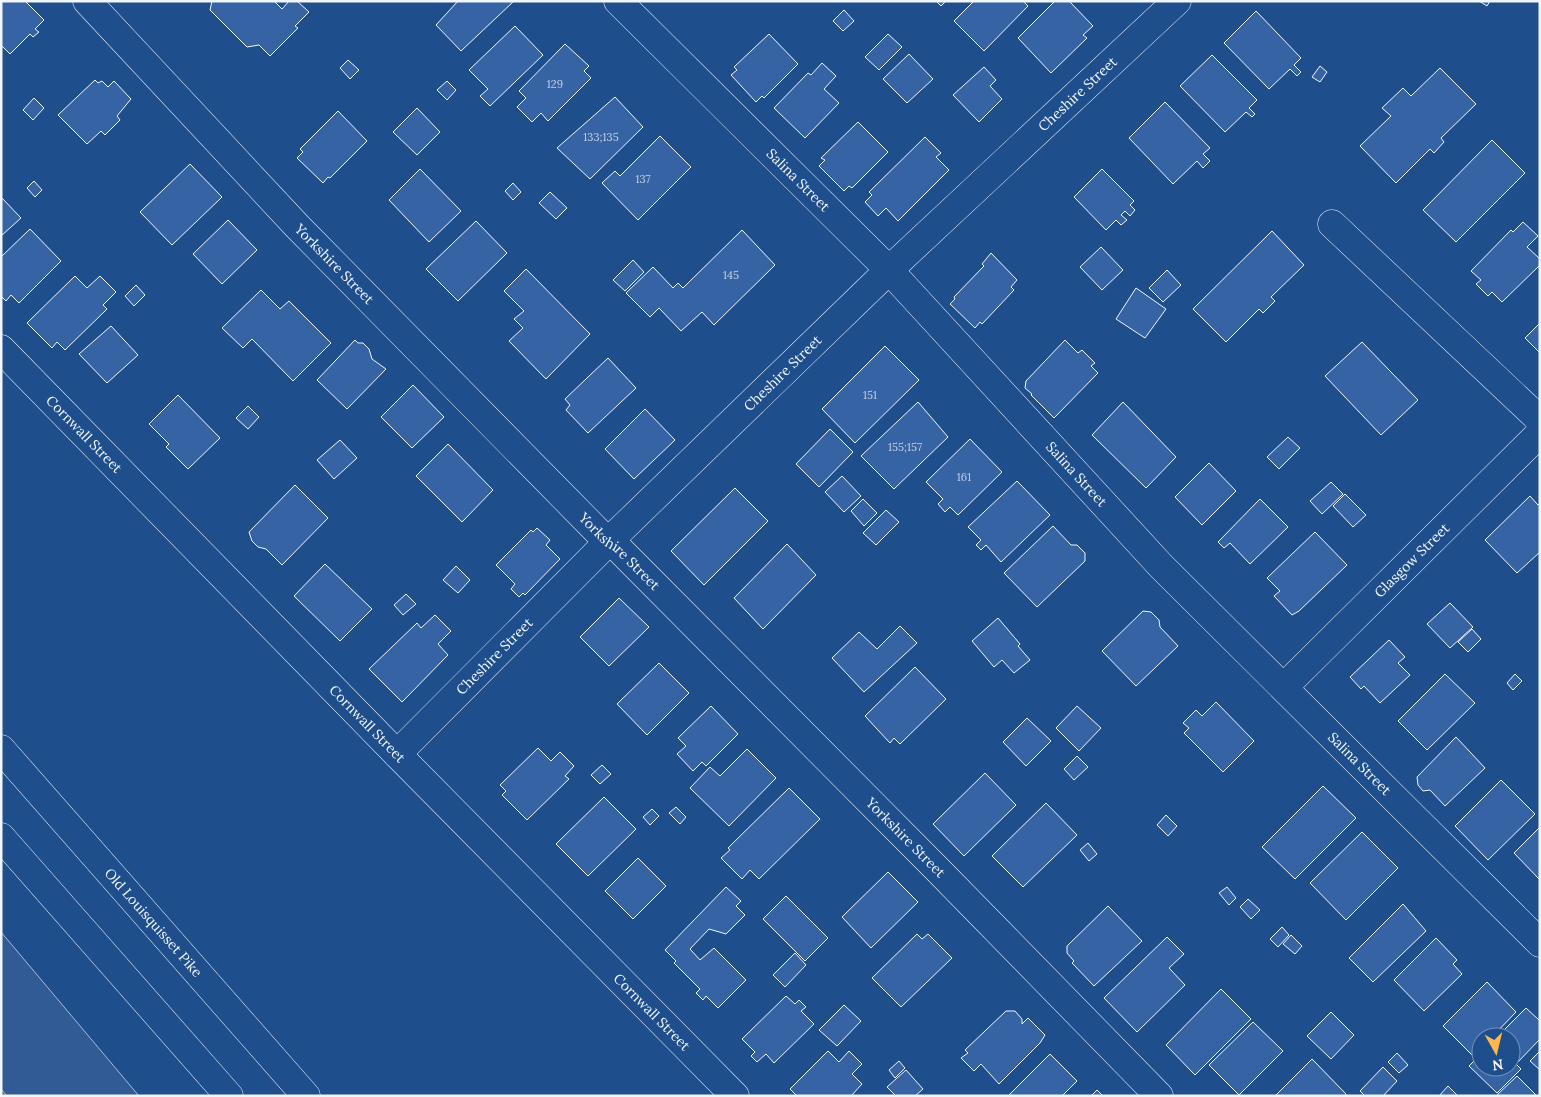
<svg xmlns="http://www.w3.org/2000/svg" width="1541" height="1097" font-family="Lora,serif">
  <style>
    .green { fill: #305b95; stroke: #a8bbd7 }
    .building { fill: #3563a3; stroke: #f2f6ff }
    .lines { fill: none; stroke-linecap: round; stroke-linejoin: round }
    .minor-casing { stroke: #f2f6ff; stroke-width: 29 }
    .motorway-casing { stroke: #f2f6ff; stroke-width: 29 }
    .minor { stroke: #1f4e8c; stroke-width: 28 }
    .motorway { stroke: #1f4e8c; stroke-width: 28 }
    .power { stroke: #ffb74d; stroke-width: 1; stroke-dasharray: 18 4 2.5 4; stroke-linecap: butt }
    .labels { text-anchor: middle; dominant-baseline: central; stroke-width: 4; stroke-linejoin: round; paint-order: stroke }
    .number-label { font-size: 11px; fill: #c3d1e8 }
    .street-label { font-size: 14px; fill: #f2f6ff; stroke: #1f4e8c }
  </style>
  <rect width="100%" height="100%" fill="#1f4e8c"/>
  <path class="green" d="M1,932L139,1096H1Z"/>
  <g class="building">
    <path d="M1,1H25L44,20L35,29L39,32L33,37L30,34L10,54L1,45Z"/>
    <path d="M212,1H274L282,9L289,1H297L309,12L295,26L298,28L270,56L259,45L247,47L210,10Z"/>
    <path d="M458,1H514L461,51L436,25Z"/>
    <path d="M936,1H946L941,6Z"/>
    <path d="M974,1H1023L1028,6L984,51L954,21Z"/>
    <path d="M1055,1H1069L1093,26L1083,35L1087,38L1051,73L1018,38Z"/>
    <path d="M1479,1H1490L1487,6Z"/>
    <path d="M844,10L854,21L843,31L833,21Z"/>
    <path d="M1256,11L1301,58L1294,65L1301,72L1297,76L1290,69L1269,89L1224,43Z"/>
    <path d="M515,26L543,55L490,106L480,96L488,89L469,70Z"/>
    <path d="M769,34L798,64L764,98L762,96L756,102L731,75L737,70L734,67Z"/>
    <path d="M888,34L902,47L879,70L865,57Z"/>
    <path d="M565,44L589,66L584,71L591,78L548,121L541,113L532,122L517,107L526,98L519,91Z"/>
    <path d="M909,54L933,79L907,103L883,79Z"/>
    <path d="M1212,55L1257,100L1249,108L1255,114L1252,117L1246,112L1225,132L1180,86Z"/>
    <path d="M348,60L359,70L350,79L340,68Z"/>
    <path d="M822,63L836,76L824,89L839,103L805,138L774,108L808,73L811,75Z"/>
    <path d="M1320,66L1327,72L1320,82L1312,77Z"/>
    <path d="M984,67L996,80L990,86L1002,99L979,122L953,95Z"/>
    <path d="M1440,68L1476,104L1441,138L1444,142L1434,153L1430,149L1396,183L1360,146L1391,116L1382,108L1403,88L1411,96Z"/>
    <path d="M95,80L98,83L102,81L108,87L114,81L131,99L117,116L120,120L105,135L101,131L87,144L58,115Z"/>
    <path d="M447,81L456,90L447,100L437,90Z"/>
    <path d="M615,97L643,127L590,179L557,148Z"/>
    <path d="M34,98L44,108L33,120L23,110Z"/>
    <path d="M1165,102L1210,148L1203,154L1210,161L1203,168L1197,161L1173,184L1129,138Z"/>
    <path d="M417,108L440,132L417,155L393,132Z"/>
    <path d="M338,111L367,141L330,178L328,177L323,183L297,158L303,152L300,149Z"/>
    <path d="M858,122L888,152L852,188L849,186L844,191L819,166L825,160L821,158Z"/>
    <path d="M660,136L691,167L638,220L602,183L615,171L620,176Z"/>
    <path d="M925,137L941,153L936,157L949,170L898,221L886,208L878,216L865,202L872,195L869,192Z"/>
    <path d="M1492,140L1525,173L1456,242L1423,210Z"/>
    <path d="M190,164L222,197L172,245L140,212Z"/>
    <path d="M420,169L461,211L429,242L389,200Z"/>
    <path d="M1102,169L1134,201L1130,205L1135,210L1130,216L1125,211L1121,215L1127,220L1121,225L1116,220L1106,230L1074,197Z"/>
    <path d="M34,181L42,190L35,197L27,188Z"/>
    <path d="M513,183L521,192L513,200L505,191Z"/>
    <path d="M550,192L567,208L556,219L539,203Z"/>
    <path d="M1,197L21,218L1,236Z"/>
    <path d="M228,220L257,250L222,284L193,254Z"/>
    <path d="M476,221L507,253L458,301L426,269Z"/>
    <path d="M1523,222L1538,236L1527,247L1540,259V265L1502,302L1492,292L1488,296L1476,284L1481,280L1471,271L1511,230L1513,232Z"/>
    <path d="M30,229L61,261L19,303L11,295L6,301L1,296V257Z"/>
    <path d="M742,230L775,265L714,325L702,312L681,331L659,308L650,317L626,293L653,267L673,288L678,283L683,288Z"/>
    <path d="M1272,231L1304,265L1271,297L1275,301L1263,313L1259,309L1226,342L1193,309Z"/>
    <path d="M1101,247L1123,270L1102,290L1080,267Z"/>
    <path d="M991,253L1017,280L1011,287L1014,290L982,324L980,322L975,328L950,304L955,299L954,297L984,266L982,264Z"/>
    <path d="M633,260L644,272L625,291L613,280Z"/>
    <path d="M526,269L590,334L546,379L509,341L523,328L514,319L524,311L504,291Z"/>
    <path d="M1167,270L1181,285L1163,302L1149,288Z"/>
    <path d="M75,276L87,288L100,276L116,292L103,305L107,309L65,350L57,342L52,348L27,323Z"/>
    <path d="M136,285L145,295L134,306L125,296Z"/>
    <path d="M1136,288L1166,309L1145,338L1116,319Z"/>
    <path d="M261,290L280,309L289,301L331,343L293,381L252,339L243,348L222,328Z"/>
    <path d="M1540,323V353L1525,338Z"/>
    <path d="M111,326L138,355L107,383L79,354Z"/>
    <path d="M355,340L358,343H363L369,349L372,359L386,369L347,409L317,380Z"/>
    <path d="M1065,340L1078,353L1082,350L1095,363L1091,366L1098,373L1054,418L1031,395L1032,394L1025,388L1026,381Z"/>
    <path d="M1362,342L1418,400L1381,435L1325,376Z"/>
    <path d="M885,346L919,380L855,443L822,409Z"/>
    <path d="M608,358L636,388L588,433L566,410L570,405L565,399Z"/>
    <path d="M413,385L444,417L412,448L381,417Z"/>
    <path d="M178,395L220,438L188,469L166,447L169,444L149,424Z"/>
    <path d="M918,402L948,437L894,489L861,456Z"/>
    <path d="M1123,402L1176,457L1146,488L1092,435Z"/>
    <path d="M248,406L259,417L248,429L236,418Z"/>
    <path d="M645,409L675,440L634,479L605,449Z"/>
    <path d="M830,429L853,452L819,487L796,464Z"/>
    <path d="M1288,437L1300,448L1279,469L1267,457Z"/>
    <path d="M970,439L1002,472L958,515L950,507L945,512L938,504L943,499L926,482Z"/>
    <path d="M340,440L357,458L334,479L317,460Z"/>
    <path d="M448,444L493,490L462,522L416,476Z"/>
    <path d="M1209,463L1236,491L1202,525L1175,497Z"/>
    <path d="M842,476L861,496L844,512L825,492Z"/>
    <path d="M1017,481L1050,515L1001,562L986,545L981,550L976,545L981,540L968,527Z"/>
    <path d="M1331,482L1343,494L1322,514L1310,501Z"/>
    <path d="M295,485L328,518L282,565L266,549L258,547L252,541L249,532Z"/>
    <path d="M735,488L768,521L704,585L671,551Z"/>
    <path d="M1345,494L1366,515L1353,527L1333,506Z"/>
    <path d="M1530,496L1538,505L1540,504V552L1517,573L1485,540Z"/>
    <path d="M863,499L877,513L864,526L851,511Z"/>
    <path d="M1260,499L1288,527L1250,564L1230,543L1224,548L1218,542Z"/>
    <path d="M886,510L899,522L876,545L863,533Z"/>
    <path d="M1053,526L1071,545H1077L1085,553V561L1037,607L1004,573Z"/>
    <path d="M537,528L550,540L546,545L560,559L525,595L523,593L519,597L511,589L515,584L496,565L531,530L533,532Z"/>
    <path d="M1315,532L1347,565L1299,611L1292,615L1274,596L1280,591L1267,578Z"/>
    <path d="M787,544L816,575L763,629L734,598Z"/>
    <path d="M325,564L372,609L340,641L294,596Z"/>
    <path d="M456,566L470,580L458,593L443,580Z"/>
    <path d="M406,594L416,604L403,615L394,605Z"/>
    <path d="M619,598L649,627L609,666L580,637Z"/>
    <path d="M1450,603L1473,627L1450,648L1427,624Z"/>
    <path d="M1143,611L1151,612L1159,620L1160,627L1178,646L1136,686L1102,651Z"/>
    <path d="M435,615L451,631L438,644L448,655L402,702L369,669L417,623L421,628Z"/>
    <path d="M998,618L1020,644L1018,646L1030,660L1014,673L1002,660L994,667L972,641Z"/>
    <path d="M900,626L917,643L864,692L832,658L859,632L877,649Z"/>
    <path d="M1472,629L1481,639L1468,652L1458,642Z"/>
    <path d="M1389,640L1405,657L1398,663L1410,675L1380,703L1364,686L1361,689L1350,677Z"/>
    <path d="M659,663L689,693L647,735L617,704Z"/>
    <path d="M915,667L946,699L900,744L894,738L890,743L865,716Z"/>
    <path d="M1445,674L1475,703L1427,750L1398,721Z"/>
    <path d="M1515,674L1522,681L1513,690L1507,683Z"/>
    <path d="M1216,702L1254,741L1223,772L1184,733L1189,728L1183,723L1196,710L1202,716Z"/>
    <path d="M711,706L738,734L706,766L702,762L693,771L677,754L686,746L678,738Z"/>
    <path d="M1077,706L1101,728L1079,751L1056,728Z"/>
    <path d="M1027,718L1051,741L1026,766L1003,742Z"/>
    <path d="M1456,737L1485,768L1445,806L1430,790L1423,791L1418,785L1417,777Z"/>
    <path d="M538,748L551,761L560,752L574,766L565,776L569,779L527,820L502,795L506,791L500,785Z"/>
    <path d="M747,749L776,778L729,826L690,788L710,767L720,776Z"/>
    <path d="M1077,756L1088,767L1074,780L1064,769Z"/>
    <path d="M602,765L611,774L600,784L591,775Z"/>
    <path d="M985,773L1016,805L964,856L933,824Z"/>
    <path d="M1501,780L1535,814L1488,860L1455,826Z"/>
    <path d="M1323,786L1356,818L1295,879L1262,847Z"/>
    <path d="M789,788L820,819L759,879L750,870L742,879L721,858L730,850L728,848Z"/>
    <path d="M604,797L636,829L588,876L556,844Z"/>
    <path d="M1046,803L1077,835L1023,887L992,856Z"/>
    <path d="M676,807L686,817L680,824L669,813Z"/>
    <path d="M652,809L659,816L650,825L643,817Z"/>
    <path d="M1166,815L1177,826L1168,836L1157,825Z"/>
    <path d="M1540,827V880L1514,853Z"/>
    <path d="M1362,832L1398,868L1346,920L1310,883Z"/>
    <path d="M1088,843L1097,854L1089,861L1080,850Z"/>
    <path d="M638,858L666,886L633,919L605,891Z"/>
    <path d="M888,872L918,902L871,948L842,917Z"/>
    <path d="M726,887L741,901L736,906L745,915L726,934L709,929L690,949L700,960L714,948L746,980L718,1008L706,996L703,1000L696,993L700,989L674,963L676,961L665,950Z"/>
    <path d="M1227,887L1236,898L1229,905L1219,893Z"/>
    <path d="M786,896L828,938L805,961L763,919Z"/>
    <path d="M1248,899L1260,910L1251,919L1240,907Z"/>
    <path d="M1403,904L1426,931L1373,982L1349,958Z"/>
    <path d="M1108,906L1142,941L1094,986L1072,963L1074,961L1067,953V946Z"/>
    <path d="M1282,927L1289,935L1278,947L1270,939Z"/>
    <path d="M917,934L922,939L928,934L952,958L901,1007L872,978Z"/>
    <path d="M1291,935L1302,946L1295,954L1283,944Z"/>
    <path d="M1167,937L1184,954L1169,968L1185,985L1137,1032L1104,998Z"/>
    <path d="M1436,938L1457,960L1453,964L1462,974L1424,1011L1394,980Z"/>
    <path d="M795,953L806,965L785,987L773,975Z"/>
    <path d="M1487,982L1516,1012L1492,1037H1481V1048L1473,1056L1443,1026Z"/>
    <path d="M1221,989L1251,1019L1195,1075L1166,1045Z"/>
    <path d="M786,996L795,1004L799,1000L806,1007L801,1011L814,1024L774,1063L766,1054L757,1062L751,1056L755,1052L742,1039Z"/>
    <path d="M844,1005L861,1021L837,1046L819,1030Z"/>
    <path d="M1526,1008L1540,1021V1039L1516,1064L1521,1069L1497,1093L1469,1066L1481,1054V1067H1511V1037H1497Z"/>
    <path d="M1006,1011H1015L1022,1019V1024L1028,1018L1045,1035L1040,1043L999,1084L981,1064L974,1071L961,1058L968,1053L965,1050Z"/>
    <path d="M1331,1012L1354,1035L1331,1059L1307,1036Z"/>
    <path d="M1253,1022L1283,1051L1239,1095L1209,1065Z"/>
    <path d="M828,1051L839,1062L849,1051L862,1064L852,1074L862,1084L851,1096H797L790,1089Z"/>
    <path d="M1540,1051V1070L1530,1061Z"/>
    <path d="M1397,1053L1408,1065L1399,1073L1388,1062Z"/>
    <path d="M1050,1054L1077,1081L1062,1096H1008Z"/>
    <path d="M1312,1059L1346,1094L1345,1096H1275Z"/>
    <path d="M899,1061L905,1068L895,1078L889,1070Z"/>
    <path d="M1383,1067L1397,1081L1383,1096H1365L1360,1091Z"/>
    <path d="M906,1070L923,1089L915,1096H896L887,1087Z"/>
    <path d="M1517,1076L1537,1096H1496Z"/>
    <path d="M1448,1086L1458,1096H1439Z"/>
    <path d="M1097,1090L1103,1096H1091Z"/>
  </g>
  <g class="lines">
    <g class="minor-casing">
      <g id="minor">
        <path id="s1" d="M87,1L297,226L608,542L617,547L937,869L1159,1096"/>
        <path id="s2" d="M618,1L889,270L1161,566L1540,943"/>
        <path d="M1332,224L1540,420"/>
        <path id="s3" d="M1,349L397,754L735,1096"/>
        <path id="s4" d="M1284,687L1540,433"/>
        <path id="s5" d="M397,754L608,542L889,270L1177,1"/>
      </g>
    </g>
    <g class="motorway-casing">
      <g id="motorway">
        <path id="s6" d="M1,749L306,1096"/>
        <path d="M1,837L229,1096"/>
      </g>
    </g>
    <use href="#minor" class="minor"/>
    <use href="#motorway" class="motorway"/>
    <path class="power" d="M1,1089L7,1096"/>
  </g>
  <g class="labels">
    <g class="number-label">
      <text x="555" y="84">129</text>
      <text x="601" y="137">133;135</text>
      <text x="643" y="179">137</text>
      <text x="731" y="275">145</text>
      <text x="870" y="395">151</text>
      <text x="905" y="447">155;157</text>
      <text x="964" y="477">161</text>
    </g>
    <g class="street-label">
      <text stroke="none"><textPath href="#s5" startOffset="948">Cheshire Street</textPath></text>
      <text stroke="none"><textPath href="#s2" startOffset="254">Salina Street</textPath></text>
      <text stroke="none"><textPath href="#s1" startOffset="361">Yorkshire Street</textPath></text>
      <text stroke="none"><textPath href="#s5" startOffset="542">Cheshire Street</textPath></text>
      <text stroke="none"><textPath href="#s3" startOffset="119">Cornwall Street</textPath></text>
      <text stroke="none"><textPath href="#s2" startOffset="659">Salina Street</textPath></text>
      <text stroke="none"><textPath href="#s1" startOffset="766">Yorkshire Street</textPath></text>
      <text stroke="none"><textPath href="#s4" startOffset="180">Glasgow Street</textPath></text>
      <text stroke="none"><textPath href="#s5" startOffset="138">Cheshire Street</textPath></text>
      <text stroke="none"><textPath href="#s3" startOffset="524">Cornwall Street</textPath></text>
      <text stroke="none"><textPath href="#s2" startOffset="1064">Salina Street</textPath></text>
      <text stroke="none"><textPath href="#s1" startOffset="1171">Yorkshire Street</textPath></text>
      <text stroke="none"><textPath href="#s6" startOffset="231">Old Louisquisset Pike</textPath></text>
      <text stroke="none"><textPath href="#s3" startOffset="929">Cornwall Street</textPath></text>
    </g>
  </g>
  <rect width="1541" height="1097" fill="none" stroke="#f2f6ff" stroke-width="5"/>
  <g transform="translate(1496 1052) rotate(172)"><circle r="24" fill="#1f4e8c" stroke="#7391ba"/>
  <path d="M0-4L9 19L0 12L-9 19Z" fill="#ffb74d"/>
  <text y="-8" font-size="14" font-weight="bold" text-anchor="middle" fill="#f2f6ff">N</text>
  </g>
</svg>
